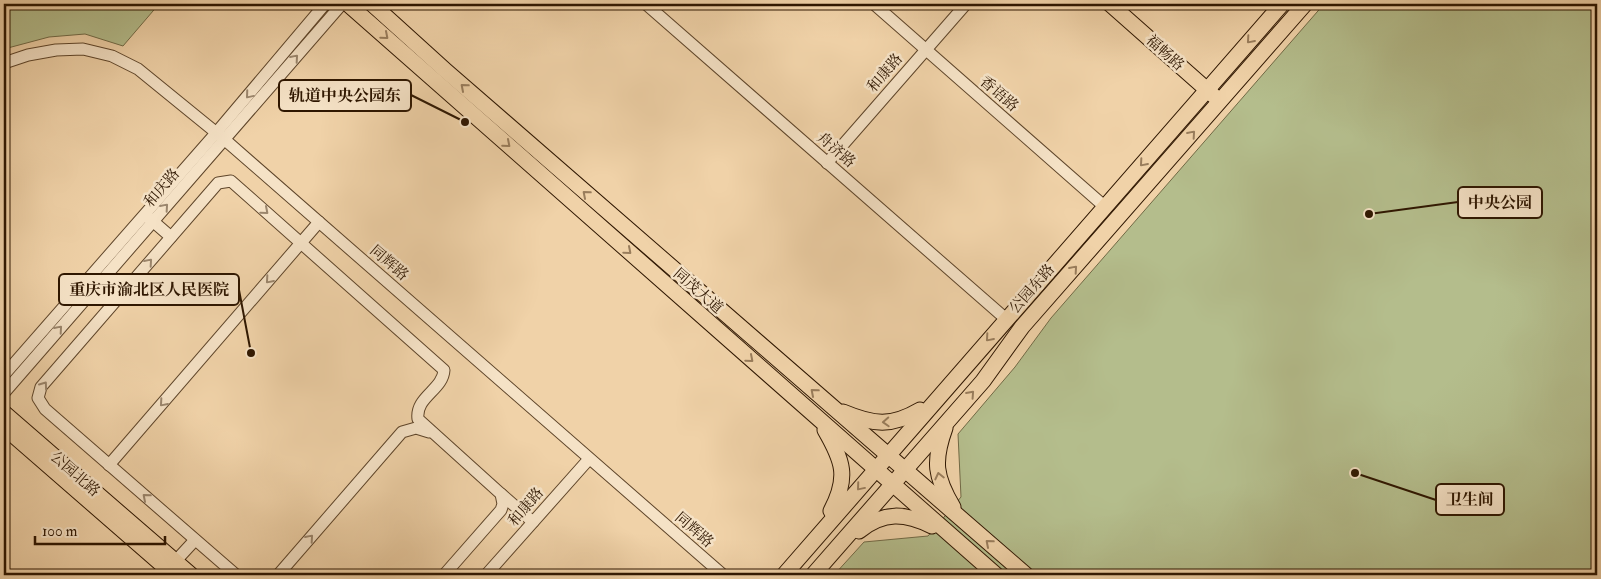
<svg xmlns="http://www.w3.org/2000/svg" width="1601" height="579" font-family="'IM FELL Double Pica','Noto Serif SC',serif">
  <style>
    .green { fill: #b4bd8c; stroke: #716a46 }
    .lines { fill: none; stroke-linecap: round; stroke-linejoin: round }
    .minor-casing { stroke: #5e452a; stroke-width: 13 }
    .major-casing { stroke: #2e1600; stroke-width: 17 }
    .minor { stroke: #f5e2c6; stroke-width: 11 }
    .major { stroke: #f0d2a8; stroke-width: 15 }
    .oneway { stroke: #997d5c }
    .oneway2 { stroke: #9b866d }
    .labels { text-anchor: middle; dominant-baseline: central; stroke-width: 5; stroke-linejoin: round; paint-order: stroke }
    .street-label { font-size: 15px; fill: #2e1600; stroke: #f5e2c6 }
    .leader { fill: none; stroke: #2e1600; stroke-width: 2 }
    .callout-dot { fill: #2e1600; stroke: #f5e2c6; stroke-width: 2 }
    .callout { fill: #f5e2c6; stroke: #2e1600; stroke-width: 2 }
    .callout-label { font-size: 16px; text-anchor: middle; font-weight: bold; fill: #2e1600 }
  </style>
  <rect width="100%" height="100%" fill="#f0d2a8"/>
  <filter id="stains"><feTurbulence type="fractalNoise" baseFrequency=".004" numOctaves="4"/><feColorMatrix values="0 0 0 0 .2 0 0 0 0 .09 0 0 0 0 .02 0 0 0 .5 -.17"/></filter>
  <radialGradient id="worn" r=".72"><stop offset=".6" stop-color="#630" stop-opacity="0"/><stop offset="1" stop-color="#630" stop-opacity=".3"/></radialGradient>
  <g class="green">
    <path d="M4,4H159L123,46L85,34L49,37L4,49Z"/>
    <path d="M1324,4H1597V575H834L864,542L928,536L961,497L958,434L1015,367L1051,318Z"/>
  </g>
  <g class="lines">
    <g class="minor-casing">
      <g id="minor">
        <path d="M646,4L1006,319"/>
        <path d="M874,4L1104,206"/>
        <path d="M4,63L28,55L56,50L83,49L112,56L138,69L224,139L723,575"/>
        <path d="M827,163L966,4"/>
        <path d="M148,217L171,237"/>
        <path d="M4,375L216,133L325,4"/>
        <path d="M4,393L342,4"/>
        <path d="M109,465L319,222"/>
        <path d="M501,494L533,522"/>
        <path d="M171,566L195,540"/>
        <path d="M236,575L45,409L38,398L41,387L218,183L231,181L444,370C443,390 415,397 418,419L501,494L503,504L501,510L444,575"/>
        <path d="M278,575L402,432L416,428L429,432"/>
        <path d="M486,575L589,459"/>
      </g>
    </g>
    <g class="major-casing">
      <g id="major">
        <path d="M348,4L996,575"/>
        <path d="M372,4L446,71L1026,575"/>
        <path d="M1110,4L1214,96"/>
        <path d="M843,412C874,425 891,427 920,410"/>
        <path d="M4,413L191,575"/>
        <path d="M4,427L174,575"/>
        <path d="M945,428C933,461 935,477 953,507"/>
        <path d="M825,430C843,461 849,477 831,511"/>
        <path d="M859,531C884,511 905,513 932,526"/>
        <path d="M784,575L1282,4"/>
        <path d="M813,575L983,381L1022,327L1305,4"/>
      </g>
    </g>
    <use href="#minor" class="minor"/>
    <use href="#major" class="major"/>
  </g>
  <defs><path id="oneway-chevron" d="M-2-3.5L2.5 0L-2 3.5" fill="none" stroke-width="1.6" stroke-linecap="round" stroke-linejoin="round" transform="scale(1.25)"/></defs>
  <g class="oneway">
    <use href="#oneway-chevron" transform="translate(385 36) rotate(41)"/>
    <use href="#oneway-chevron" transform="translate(1250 40) rotate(131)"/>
    <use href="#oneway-chevron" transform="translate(464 87) rotate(-139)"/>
    <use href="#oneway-chevron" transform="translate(1192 134) rotate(-49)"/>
    <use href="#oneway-chevron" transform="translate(507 144) rotate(41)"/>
    <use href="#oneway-chevron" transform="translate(1143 163) rotate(131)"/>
    <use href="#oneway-chevron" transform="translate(586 194) rotate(-139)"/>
    <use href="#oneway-chevron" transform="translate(628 251) rotate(41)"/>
    <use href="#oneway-chevron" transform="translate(1074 269) rotate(-49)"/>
    <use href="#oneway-chevron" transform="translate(989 338) rotate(131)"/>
    <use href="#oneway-chevron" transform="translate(750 359) rotate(41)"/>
    <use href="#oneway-chevron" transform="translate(814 392) rotate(-139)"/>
    <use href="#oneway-chevron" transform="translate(971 394) rotate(-48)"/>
    <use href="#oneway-chevron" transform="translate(886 422) rotate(177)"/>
    <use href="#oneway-chevron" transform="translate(939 476) rotate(-103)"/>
    <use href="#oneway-chevron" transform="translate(860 487) rotate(130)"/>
    <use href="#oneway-chevron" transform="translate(989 543) rotate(-139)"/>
  </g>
  <g class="oneway2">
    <use href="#oneway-chevron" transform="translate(295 58) rotate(-49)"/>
    <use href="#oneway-chevron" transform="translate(249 95) rotate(130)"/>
    <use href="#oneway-chevron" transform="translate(165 207) rotate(-49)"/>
    <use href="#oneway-chevron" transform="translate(265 211) rotate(41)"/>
    <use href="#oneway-chevron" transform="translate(149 262) rotate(-49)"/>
    <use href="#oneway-chevron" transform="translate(269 280) rotate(131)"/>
    <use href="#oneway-chevron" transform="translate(59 329) rotate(-49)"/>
    <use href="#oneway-chevron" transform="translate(44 385) rotate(-54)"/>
    <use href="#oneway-chevron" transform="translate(163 403) rotate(131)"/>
    <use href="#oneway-chevron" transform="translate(146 497) rotate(-139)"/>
    <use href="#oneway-chevron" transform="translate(310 538) rotate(-49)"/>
  </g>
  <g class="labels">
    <g class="street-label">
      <text transform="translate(1165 53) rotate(42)">福畅路</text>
      <text transform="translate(885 73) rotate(-49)">和康路</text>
      <text transform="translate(999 94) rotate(41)">香语路</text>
      <text transform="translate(836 150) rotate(41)">舟济路</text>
      <text transform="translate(162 188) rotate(-49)">和庆路</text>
      <text transform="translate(389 263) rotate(41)">同辉路</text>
      <text transform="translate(1032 289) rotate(-49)">公园东路</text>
      <text transform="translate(698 291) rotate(41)">同茂大道</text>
      <text transform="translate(75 474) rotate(41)">公园北路</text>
      <text transform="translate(526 507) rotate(-49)">和康路</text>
      <text transform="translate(694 530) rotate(41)">同辉路</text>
    </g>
  </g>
  <path class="leader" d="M465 122L411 95M1369 214L1458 202M251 353L239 290M1355 473L1436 500"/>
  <g class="callout-dot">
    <circle cx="465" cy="122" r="5"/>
    <circle cx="1369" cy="214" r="5"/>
    <circle cx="251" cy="353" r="5"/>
    <circle cx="1355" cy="473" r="5"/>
  </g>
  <g class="callout">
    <rect x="279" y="80" width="132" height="31" rx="5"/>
    <rect x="1458" y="187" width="84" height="31" rx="5"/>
    <rect x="59" y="274" width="180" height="31" rx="5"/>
    <rect x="1436" y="484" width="68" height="31" rx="5"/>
  </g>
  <g class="callout-label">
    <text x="345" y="101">轨道中央公园东</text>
    <text x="1500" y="208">中央公园</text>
    <text x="149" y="295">重庆市渝北区人民医院</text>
    <text x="1470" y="505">卫生间</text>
  </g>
  <rect width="1601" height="579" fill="none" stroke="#f0d2a8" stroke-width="20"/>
  <rect x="5" y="5" width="1591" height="569" fill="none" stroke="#2e1600" stroke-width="2.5"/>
  <rect x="10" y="10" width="1581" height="559" fill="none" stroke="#2e1600"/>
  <path d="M35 536v8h130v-8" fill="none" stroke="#2e1600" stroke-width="2.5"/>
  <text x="42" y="536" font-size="15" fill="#2e1600" stroke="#f5e2c6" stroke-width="4" paint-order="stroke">100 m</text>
  <rect width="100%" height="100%" filter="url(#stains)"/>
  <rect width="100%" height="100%" fill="url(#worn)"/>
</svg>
